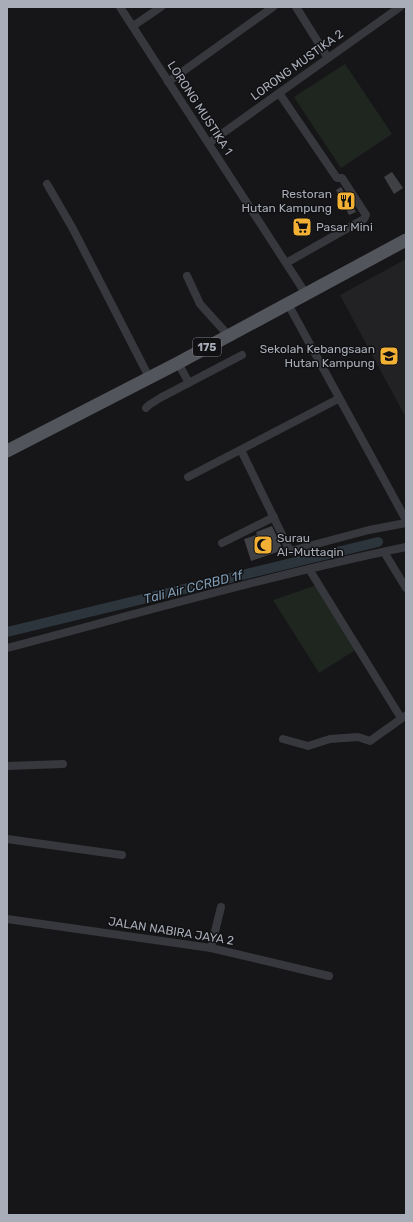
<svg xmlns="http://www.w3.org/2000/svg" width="413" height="1222" font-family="Rubik,sans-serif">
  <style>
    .built { fill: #222225 }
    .green { fill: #1e261f }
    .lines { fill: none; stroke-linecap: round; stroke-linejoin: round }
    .canal { stroke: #2c353c; stroke-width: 10 }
    .building { fill: #404145 }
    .street { stroke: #37383d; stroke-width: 8 }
    .primary { stroke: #53555c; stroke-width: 13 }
    .labels { text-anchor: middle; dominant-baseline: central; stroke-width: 3; stroke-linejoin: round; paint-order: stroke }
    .shield { fill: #111113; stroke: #7b7e86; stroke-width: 1 }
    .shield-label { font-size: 11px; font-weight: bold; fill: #a8adb8 }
    .street-label { font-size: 12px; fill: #a8adb8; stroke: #111113 }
    .poi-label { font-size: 12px; fill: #a8adb8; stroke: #111113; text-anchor: end }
    .water-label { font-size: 13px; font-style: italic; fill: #7f9bb3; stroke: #111113 }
  </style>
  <rect width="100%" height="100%" fill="#161618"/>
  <path class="built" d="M406,259V418L340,295Z"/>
  <g class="green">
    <path d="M345,64L392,134L341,168L294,97Z"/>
    <path d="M317,585L357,649L319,673L273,600Z"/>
  </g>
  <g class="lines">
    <path class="canal" d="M7,632L378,542"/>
  </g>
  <g class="building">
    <path d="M392,172L403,188L394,194L384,177Z"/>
    <path d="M341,187L356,212L349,215L336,190Z"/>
    <path d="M272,526L283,550L251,561L244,539L257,535L256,532Z"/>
  </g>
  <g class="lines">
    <g class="street">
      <path d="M120,7L306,294"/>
      <path d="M296,7L328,58"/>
      <path d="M133,26L161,7"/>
      <path d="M168,82L273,7"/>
      <path d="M279,93L337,178H342L366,215L364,219L286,263"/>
      <path d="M209,143L400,7"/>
      <path d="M47,184L73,229L149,377"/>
      <path d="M187,276L200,304L229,336"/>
      <path d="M288,304L406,520"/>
      <path d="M178,363L189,383"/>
      <path d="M146,408L149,405L160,398L242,355"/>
      <path d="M241,450L290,551L369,530L406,523"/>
      <path d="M188,477L338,399"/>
      <path d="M222,543L274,517"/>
      <path d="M384,552L406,588"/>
      <path d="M309,569L401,718"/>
      <path d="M7,648C140,613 272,575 406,547"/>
      <path d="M283,739L308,746L330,739L358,737L370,741L405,716"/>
      <path d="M7,766L63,764"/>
      <path d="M7,839L122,855"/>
      <path d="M7,919L211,948L329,976"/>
      <path d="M211,948L221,907"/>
    </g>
    <path class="primary" d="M7,451L178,363L406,240"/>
  </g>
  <defs>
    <g id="restaurant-square" transform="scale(1)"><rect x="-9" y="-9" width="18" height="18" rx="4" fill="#f2b134" stroke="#111113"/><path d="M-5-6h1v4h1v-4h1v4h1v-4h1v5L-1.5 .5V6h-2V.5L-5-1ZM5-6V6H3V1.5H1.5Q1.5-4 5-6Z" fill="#111"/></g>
    <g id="supermarket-square" transform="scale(1)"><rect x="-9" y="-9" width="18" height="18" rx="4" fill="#f2b134" stroke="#111113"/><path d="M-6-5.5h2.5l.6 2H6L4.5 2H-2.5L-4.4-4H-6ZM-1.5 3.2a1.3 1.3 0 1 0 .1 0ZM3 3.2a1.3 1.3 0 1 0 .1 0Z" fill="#111"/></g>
    <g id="school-square" transform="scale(1)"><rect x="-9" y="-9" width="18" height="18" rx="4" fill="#f2b134" stroke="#111113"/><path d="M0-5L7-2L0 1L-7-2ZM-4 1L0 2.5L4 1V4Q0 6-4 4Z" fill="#111"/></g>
    <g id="mosque-square" transform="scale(1)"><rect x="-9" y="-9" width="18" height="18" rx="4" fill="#f2b134" stroke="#111113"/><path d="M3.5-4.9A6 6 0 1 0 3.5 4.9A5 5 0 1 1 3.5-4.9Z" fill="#111"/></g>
  </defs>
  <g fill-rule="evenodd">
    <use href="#restaurant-square" x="346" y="201"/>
    <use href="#supermarket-square" x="302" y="227"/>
    <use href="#school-square" x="389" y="356"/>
    <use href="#mosque-square" x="263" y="545"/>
  </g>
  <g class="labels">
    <rect class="shield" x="193" y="338" width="28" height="18" rx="3"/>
    <g class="shield-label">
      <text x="207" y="347">175</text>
    </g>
    <g class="street-label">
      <text transform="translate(297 65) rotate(-36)">LORONG MUSTIKA 2</text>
      <text transform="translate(200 108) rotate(57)">LORONG MUSTIKA 1</text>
      <text transform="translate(171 931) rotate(9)">JALAN NABIRA JAYA 2</text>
    </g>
    <g class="poi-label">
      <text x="332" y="194">Restoran<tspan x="332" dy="14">Hutan Kampung</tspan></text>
      <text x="316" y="227" text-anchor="start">Pasar Mini</text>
      <text x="375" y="349">Sekolah Kebangsaan<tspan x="375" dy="14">Hutan Kampung</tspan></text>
      <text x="277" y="538" text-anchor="start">Surau<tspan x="277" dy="14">Al-Muttaqin</tspan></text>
    </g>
    <g class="water-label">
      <text transform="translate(193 587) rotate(-14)">Tali Air CCRBD 1f</text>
    </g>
  </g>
  <rect width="413" height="1222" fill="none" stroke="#a8adb8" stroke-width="16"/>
</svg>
